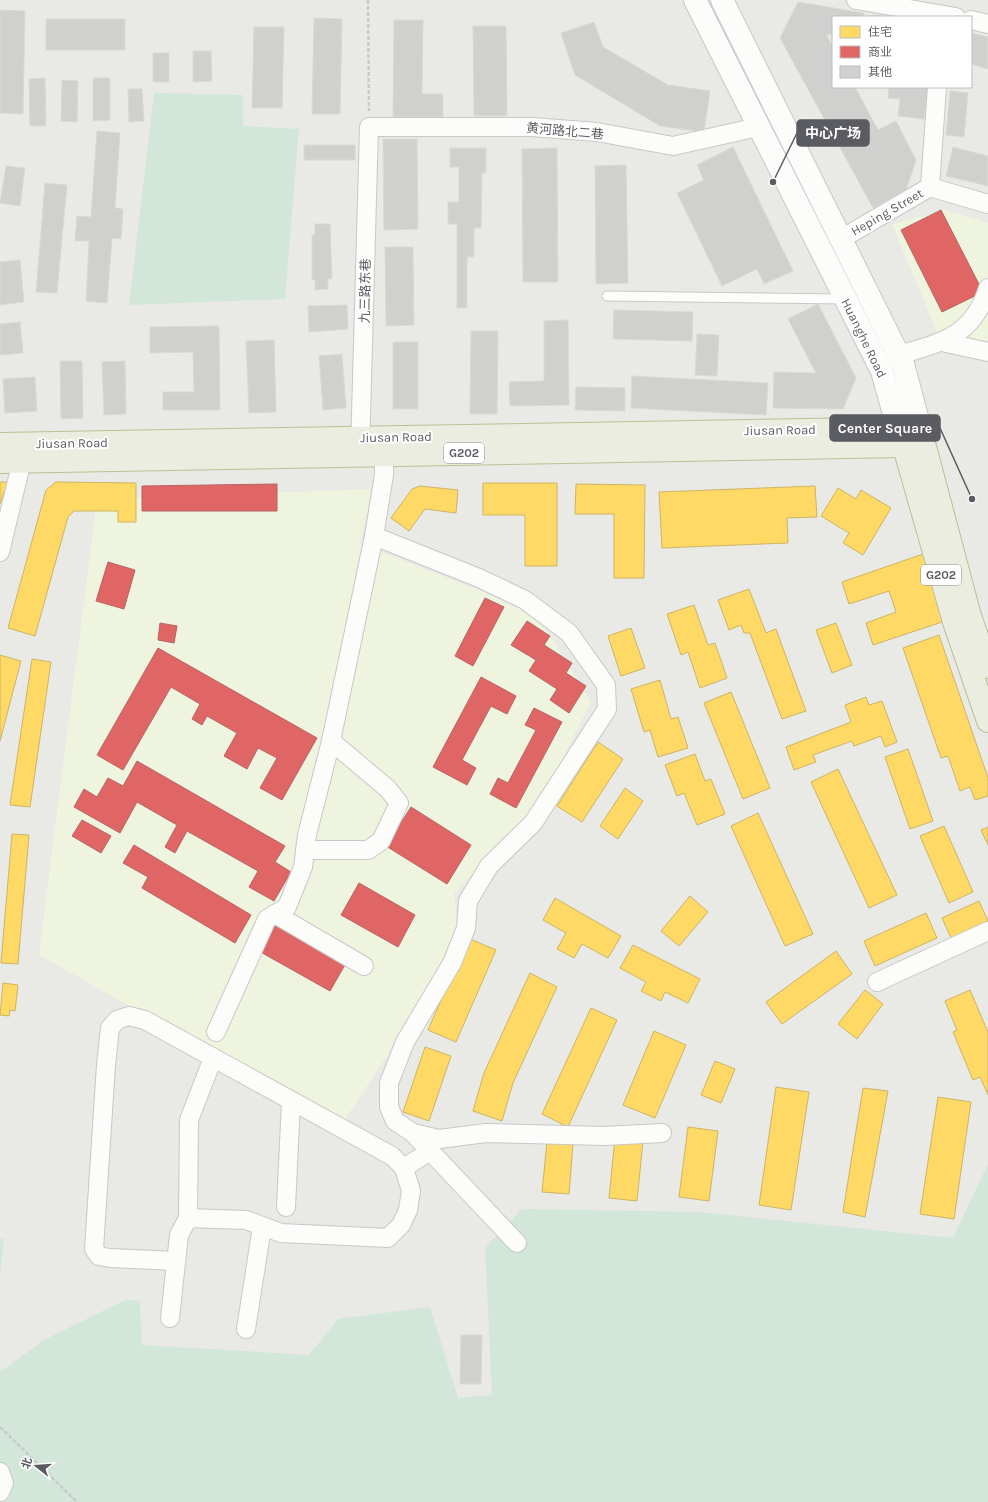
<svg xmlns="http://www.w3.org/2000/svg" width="988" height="1502" font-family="Karla,'Noto Sans SC',sans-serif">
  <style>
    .commercial { fill: #eff4de }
    .green { fill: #d2e6d9 }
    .homes { fill: #ffd966; stroke: #ceb365 }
    .shops { fill: #e06666; stroke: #b86365 }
    .building { fill: #d0d1ce; stroke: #d8dad4 }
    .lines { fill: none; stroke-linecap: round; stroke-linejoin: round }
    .lane-casing { stroke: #c7c8c7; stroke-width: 11 }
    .street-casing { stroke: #c7c8c7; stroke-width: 20 }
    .secondary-casing { stroke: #c6c7c7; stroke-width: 24 }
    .highway-casing { stroke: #bac094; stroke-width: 24 }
    .path { stroke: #c8cbcb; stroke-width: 2.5; stroke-dasharray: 4 2; stroke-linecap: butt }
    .lane { stroke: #fcfcfb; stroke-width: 9 }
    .street { stroke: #fcfcfb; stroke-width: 18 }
    .secondary { stroke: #fcfcfb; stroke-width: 22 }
    .highway { stroke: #ecede1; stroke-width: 22 }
    .labels { text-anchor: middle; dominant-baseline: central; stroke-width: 4; stroke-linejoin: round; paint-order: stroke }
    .shield { fill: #fff; stroke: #8c8c91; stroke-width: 1 }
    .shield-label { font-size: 12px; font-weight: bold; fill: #5b5b62 }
    .street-label { font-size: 13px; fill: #5b5b62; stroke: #fff }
    .leader { fill: none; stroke: #5b5b62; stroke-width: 1.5 }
    .callout-dot { fill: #5b5b62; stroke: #fff; stroke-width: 1.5 }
    .callout { fill: #5b5b62; stroke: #5b5b62; stroke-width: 1.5 }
    .callout-label { font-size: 14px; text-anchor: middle; font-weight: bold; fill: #fff }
  </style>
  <rect width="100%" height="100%" fill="#e9eae5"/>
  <g class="commercial">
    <path d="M947,210L988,223V349L939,337L892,224Z"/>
    <path d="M372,489L360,544L535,612L591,702L541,801L454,894L460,946L341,1125L39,955L97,499Z"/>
  </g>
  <g class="green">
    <path d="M154,93L243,95V126L299,129L285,299L129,305Z"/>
    <path d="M988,1164V1502H0V1372L44,1340L125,1300L140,1301L142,1345L309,1355L338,1319L430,1307L458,1398L492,1395L485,1248L522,1209L698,1212L953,1238Z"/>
    <path d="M0,1239H4L0,1278Z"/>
  </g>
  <g class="homes">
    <path d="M0,482H8L0,504Z"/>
    <path d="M56,482L136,483V522H118V511H74L68,517L35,636L8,628L46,490Z"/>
    <path d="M483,483H557V566H525V515H483Z"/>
    <path d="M576,484L645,485L644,578H614V514H575Z"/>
    <path d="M420,486L458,490L456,513L425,509L409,531L391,518L412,489Z"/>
    <path d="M815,486L817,517L787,518L788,543L662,548L659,492Z"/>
    <path d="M838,488L856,499L861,490L891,508L863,555L843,543L849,533L821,516Z"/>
    <path d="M926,553L948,620L873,645L866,623L896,612L889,591L849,604L842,582Z"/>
    <path d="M749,589L766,633L776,629L806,711L782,719L750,633H744L741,625L729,630L718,600Z"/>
    <path d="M694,605L708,645L715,643L727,678L700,688L688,652L681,655L667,614Z"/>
    <path d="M836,623L852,665L832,673L816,630Z"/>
    <path d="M631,628L645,668L621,676L608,636Z"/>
    <path d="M939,635L988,778V796L975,800L970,787L960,791L948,756L941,758L903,648Z"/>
    <path d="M0,655L21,661L0,741Z"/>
    <path d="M32,659L51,662L30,807L10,805Z"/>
    <path d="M660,680L671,719L678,717L688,748L658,757L650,730L644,732L631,689Z"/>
    <path d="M731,692L770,788L743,799L704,703Z"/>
    <path d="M866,697L869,705L882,701L897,742L885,747L881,736L854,746L852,741L813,755L816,762L794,770L786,747L851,722L845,705Z"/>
    <path d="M598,742L623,759L582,822L557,806Z"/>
    <path d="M908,749L933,821L910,829L885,757Z"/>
    <path d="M695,754L705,781L711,779L725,814L697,825L684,793L677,796L665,765Z"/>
    <path d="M838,769L897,895L869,908L811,782Z"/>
    <path d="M625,788L643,801L618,839L600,826Z"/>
    <path d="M758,813L813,934L785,946L731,826Z"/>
    <path d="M944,826L973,892L949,903L920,836Z"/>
    <path d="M988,827V845L981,830Z"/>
    <path d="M12,834L29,835L18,964L1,963Z"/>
    <path d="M690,896L708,912L679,946L661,931Z"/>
    <path d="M555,898L621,936L608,958L582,944L574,958L557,949L566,933L543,920Z"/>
    <path d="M979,901L988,921V926L953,942L942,918Z"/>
    <path d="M926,913L937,938L875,966L864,941Z"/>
    <path d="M468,938L496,950L456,1042L428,1030Z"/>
    <path d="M633,945L700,979L688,1003L665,992L661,1001L641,991L646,982L620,968Z"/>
    <path d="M836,951L852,974L782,1024L766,1002Z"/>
    <path d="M530,973L557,987L513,1083L502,1121L473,1111L484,1073Z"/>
    <path d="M3,983L18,985L15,1011L10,1010L9,1016L0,1015Z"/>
    <path d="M865,990L883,1004L857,1039L838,1024Z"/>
    <path d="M970,990L988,1032V1095L980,1077L973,1080L953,1032L957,1030L945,1001Z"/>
    <path d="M591,1008L617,1020L568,1127L542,1114Z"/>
    <path d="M654,1031L686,1045L655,1118L623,1105Z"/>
    <path d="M425,1047L451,1056L429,1121L403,1112Z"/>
    <path d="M715,1061L735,1069L721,1103L701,1095Z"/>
    <path d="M776,1087L809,1092L791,1210L759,1205Z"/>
    <path d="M863,1088L888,1091L865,1217L843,1212Z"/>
    <path d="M938,1097L971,1102L954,1219L920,1214Z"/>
    <path d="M688,1127L718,1131L709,1201L679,1197Z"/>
    <path d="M615,1138L643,1141L637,1201L609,1198Z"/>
    <path d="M547,1142L573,1144L569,1194L542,1192Z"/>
  </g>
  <g class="shops">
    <path d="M941,210L983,292L942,312L901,230Z"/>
    <path d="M277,484V511H142V486Z"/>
    <path d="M108,562L135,570L124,609L96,601Z"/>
    <path d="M485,598L504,607L473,666L455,656Z"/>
    <path d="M527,621L550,636L544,645L572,663L566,673L586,686L569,713L550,700L557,689L529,671L536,660L511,645Z"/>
    <path d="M160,623L177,626L174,643L158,640Z"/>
    <path d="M158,648L317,738L282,800L260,788L277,758L258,748L247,769L224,756L237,733L207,716L202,725L192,719L200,704L171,687L123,770L97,755Z"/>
    <path d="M481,677L516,696L507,714L491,706L462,760L476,768L467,785L433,767Z"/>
    <path d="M534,708L562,722L516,808L490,794L498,778L508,783L536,730L525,725Z"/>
    <path d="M137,761L285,846L275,862L291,872L274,901L249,887L258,871L187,831L175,853L165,847L177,825L137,802L120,833L74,807L84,789L97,797L108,778L123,786Z"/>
    <path d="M411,807L471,845L447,884L386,846Z"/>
    <path d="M82,820L111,836L101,853L72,836Z"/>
    <path d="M134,845L251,915L235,943L142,888L148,877L123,863Z"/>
    <path d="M359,883L415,915L398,947L341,915Z"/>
    <path d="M273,922L346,963L330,991L257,950Z"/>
  </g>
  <g class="building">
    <path d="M798,2L864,13L863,17H833V35L826,34L833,47V87H855L878,130L896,121L916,160L906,190L873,208L780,38Z"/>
    <path d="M0,10L25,11L23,114L0,113Z"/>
    <path d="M873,15L891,17H873Z"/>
    <path d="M314,18L342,19L340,114H312Z"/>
    <rect x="46" y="19" width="79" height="31"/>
    <path d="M394,20H423L422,94H443V117H393Z"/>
    <path d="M594,22L603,47L668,85L710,91L704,132L660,126L575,75L561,33Z"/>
    <path d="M473,26H506L507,116H474Z"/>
    <path d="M254,27H284L282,108H252Z"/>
    <path d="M971,33L988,37V69L971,64Z"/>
    <path d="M193,51H211L212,81L193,82Z"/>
    <rect x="153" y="53" width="16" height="29"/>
    <path d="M45,78L46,126H30L29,79Z"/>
    <path d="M93,78H110V120L93,121Z"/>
    <path d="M62,80L78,81L77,122L61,121Z"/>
    <path d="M889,87H928L924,119L898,116L900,99L888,98Z"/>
    <path d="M128,89H142L144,121L129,122Z"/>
    <path d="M950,91L968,93L964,137L946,135Z"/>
    <path d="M97,131L120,133L115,208L123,209L121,239L112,238L107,303L86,301L89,241H75L77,216L91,217Z"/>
    <path d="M383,139H417L418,229L384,230Z"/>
    <rect x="304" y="145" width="51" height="15"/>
    <path d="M733,147L793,271L764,284L757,269L722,286L677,193L704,180L697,165Z"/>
    <path d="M953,147L988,156V186L946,176Z"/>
    <path d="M450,148H486V173H482L481,228H474V257H467V308H457V224H448V202H459V167H450Z"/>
    <path d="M557,148L558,282H523L522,149Z"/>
    <path d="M626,165L628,283L596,284L595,166Z"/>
    <path d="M6,166L25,168L20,206L0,203Z"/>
    <path d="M45,183L67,185L57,293L36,292Z"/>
    <path d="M315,224H330L332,278L328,279V289L315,290V280H312V235H315Z"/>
    <path d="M385,247H413L414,325L386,326Z"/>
    <path d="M20,260L24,302L0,305V262Z"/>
    <path d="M818,304L856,378L843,409L773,408L774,372L816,373L788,319Z"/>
    <path d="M347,305L348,329L309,332L308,306Z"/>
    <path d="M614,310L693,312L692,341L613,339Z"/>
    <path d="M568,320L569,405L510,406L509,382L544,381V321Z"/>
    <path d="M20,322L23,353L0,355V324Z"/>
    <path d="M219,326L220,410H163V392H194L193,352L150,353V327Z"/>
    <path d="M471,331H498L497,414H470Z"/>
    <path d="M697,334L719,335L717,376L695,375Z"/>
    <path d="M274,340L276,412L249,413L246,341Z"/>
    <rect x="393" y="342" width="25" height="67"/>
    <path d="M342,354L346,408L323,410L319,356Z"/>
    <path d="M60,361H82L83,418L61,419Z"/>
    <path d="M125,361L126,414L104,415L102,362Z"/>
    <path d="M632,376L768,383L766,415L631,408Z"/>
    <path d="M35,377L37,411L5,413L3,379Z"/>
    <path d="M576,387L625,388V411L575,410Z"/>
    <path d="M461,1335H482L481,1384H460Z"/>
  </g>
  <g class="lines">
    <g class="lane-casing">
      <path id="lane" d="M607,296L845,299"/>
    </g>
    <g class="street-casing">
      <g id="street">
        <path d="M856,0L956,17"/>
        <path d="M971,20L988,24"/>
        <path d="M930,187L988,204"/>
        <path d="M841,239L930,187L937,87"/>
        <path d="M942,342L988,352"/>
        <path d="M899,355C943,342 973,336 988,288"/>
        <path d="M384,442V475L374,536L479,578L525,600L569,633L606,685L607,709L533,823L489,866L468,901L466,928L452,963L405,1042L389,1083V1107L395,1121L413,1133L439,1139L486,1133L604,1136L662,1133"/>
        <path d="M360,452L369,127H532L597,132L673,146L758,127"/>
        <path d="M0,552L25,448"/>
        <path d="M305,850H368L381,841L399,803L388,789L331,741"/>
        <path d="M275,914L364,966"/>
        <path d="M877,982L988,931"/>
        <path d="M216,1032L267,919L287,907L303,867L307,835L331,741L374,536"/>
        <path d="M413,1133L517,1243"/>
        <path d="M404,1168L430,1151"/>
        <path d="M286,1207L291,1101"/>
        <path d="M176,1261L110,1258L99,1256L94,1249L106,1065L110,1028L117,1020L129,1016L145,1020L392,1156L404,1168L411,1191L408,1210L401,1225L388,1238L281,1233L246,1220L188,1218"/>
        <path d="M170,1318L179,1235L188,1218L189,1120L213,1058"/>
        <path d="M246,1329L262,1227"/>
        <path d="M0,1472L4,1483L0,1492"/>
      </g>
    </g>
    <g class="secondary-casing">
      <g id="secondary">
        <path d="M695,0L882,371L898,428"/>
        <path d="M722,0L903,364L920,428"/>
      </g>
    </g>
    <g class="highway-casing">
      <g id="highway">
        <path d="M920,428L970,616L988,667"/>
        <path d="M900,433L954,622L988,721"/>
        <path d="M0,444L920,428"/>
        <path d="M0,462L904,446L920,428"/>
      </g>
    </g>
    <g class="path">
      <path d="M368,0L369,111"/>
      <path d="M0,1427L77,1502"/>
    </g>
    <use href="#lane" class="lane"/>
    <use href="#street" class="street"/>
    <use href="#secondary" class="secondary"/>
    <use href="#highway" class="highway"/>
  </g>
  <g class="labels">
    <g class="shield">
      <rect x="444" y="443" width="40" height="20" rx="3"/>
      <rect x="921" y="565" width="40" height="20" rx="3"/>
    </g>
    <g class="shield-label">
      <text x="464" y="453">G202</text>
      <text x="941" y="575">G202</text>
    </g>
    <g class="street-label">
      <text transform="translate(565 131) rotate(5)">黄河路北二巷</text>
      <text transform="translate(887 212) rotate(-30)">Heping Street</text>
      <text transform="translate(365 291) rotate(-89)">九三路东巷</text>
      <text transform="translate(864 338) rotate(64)">Huanghe Road</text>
      <text transform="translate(780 430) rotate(-1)">Jiusan Road</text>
      <text transform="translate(396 437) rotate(-1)">Jiusan Road</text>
      <text transform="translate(72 443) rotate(-1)">Jiusan Road</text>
    </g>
  </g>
  <path class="leader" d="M773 182L797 133M972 499L940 428"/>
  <g class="callout-dot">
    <circle cx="773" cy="182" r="4"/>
    <circle cx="972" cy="499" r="4"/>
  </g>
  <g class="callout">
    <rect x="797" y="120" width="72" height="26" rx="4"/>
    <rect x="830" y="415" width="110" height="26" rx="4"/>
  </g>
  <g class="callout-label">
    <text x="833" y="138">中心广场</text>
    <text x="885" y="433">Center Square</text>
  </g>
  <rect x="832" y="16" width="140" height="72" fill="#ffffff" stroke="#bdbdc0"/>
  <rect x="840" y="26" width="20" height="12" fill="#ffd966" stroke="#bdbdc0"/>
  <text x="868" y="36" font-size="12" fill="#5b5b62">住宅</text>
  <rect x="840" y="46" width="20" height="12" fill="#e06666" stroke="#bdbdc0"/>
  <text x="868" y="56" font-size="12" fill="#5b5b62">商业</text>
  <rect x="840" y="66" width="20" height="12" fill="#d0d1ce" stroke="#bdbdc0"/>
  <text x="868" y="76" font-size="12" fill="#5b5b62">其他</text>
  <g transform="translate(36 1466) rotate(287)" stroke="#ffffff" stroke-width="3" paint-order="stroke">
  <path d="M0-3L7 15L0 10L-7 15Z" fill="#5b5b62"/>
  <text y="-6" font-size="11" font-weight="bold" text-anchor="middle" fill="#5b5b62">北</text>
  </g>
</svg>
